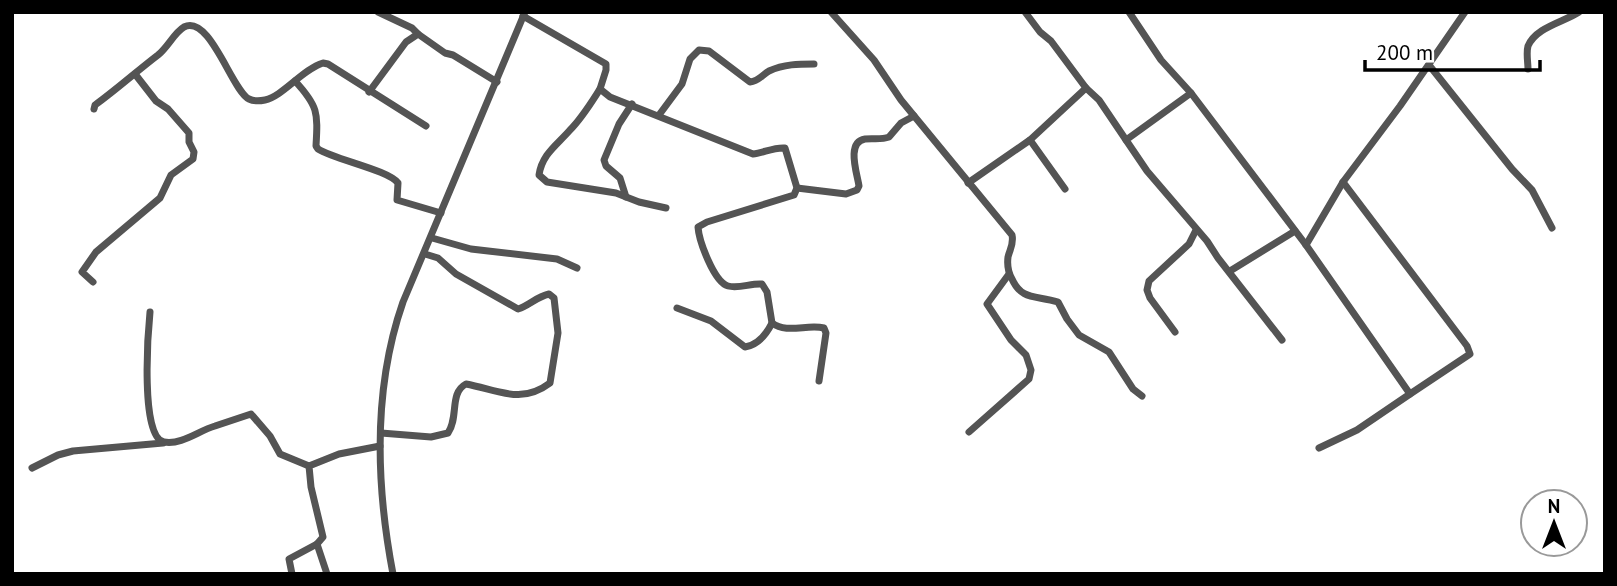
<svg xmlns="http://www.w3.org/2000/svg" width="1617" height="586" font-family="'PT Sans',sans-serif">
  <style>
    .lines { fill: none; stroke-linecap: round; stroke-linejoin: round }
    .minor { stroke: #545454; stroke-width: 7 }
  </style>
  <rect width="100%" height="100%" fill="#fff"/>
  <g class="lines">
    <g class="minor">
      <path d="M378,12L412,28L418,34"/>
      <path d="M831,12L874,60L901,100L1012,235C1014,244 1010,249 1008,257C1007,265 1008,272 1012,279C1022,301 1036,295 1058,302L1067,319L1079,335L1109,352L1133,389L1142,396"/>
      <path d="M1025,12L1040,32L1051,41L1086,88L1099,100L1126,140"/>
      <path d="M1129,12L1161,60L1191,93L1306,245L1410,394L1357,430L1319,448"/>
      <path d="M523,16L606,64V70L600,89L610,97L753,154C763,153 774,147 785,148L797,188L794,195L707,222L698,227C699,241 714,282 728,286C739,289 751,283 762,284L767,292L772,323C766,335 758,345 745,347L711,321L677,308"/>
      <path d="M1429,65L1512,169L1532,190L1552,228"/>
      <path d="M1528,69C1528,62 1526,53 1528,46C1536,27 1564,22 1579,12"/>
      <path d="M295,81C318,106 318,112 316,146L318,149C336,160 388,170 398,183L397,200L441,213"/>
      <path d="M600,89C591,103 582,118 570,130C557,145 542,154 539,175L547,182L616,193L639,202L666,208"/>
      <path d="M369,92L406,42L418,34L445,53L453,55L497,82"/>
      <path d="M1191,93L1126,140L1147,171L1207,241L1218,258L1282,340"/>
      <path d="M94,109L95,105C117,89 137,71 158,55C168,47 174,33 184,27C210,14 232,91 249,99C253,101 260,101 265,100C283,96 303,69 323,63L328,64L426,126"/>
      <path d="M659,115L682,84L690,59L699,50L709,51L750,82C759,81 762,75 769,71C784,64 799,64 814,64"/>
      <path d="M1030,140L1065,189"/>
      <path d="M1343,182L1467,346L1470,354L1410,394"/>
      <path d="M968,183L1030,140L1086,88"/>
      <path d="M797,188L846,194L857,190L859,186C857,173 846,142 865,139C873,138 881,140 889,137L901,123L914,116"/>
      <path d="M626,197L620,178L606,166L604,160L619,124L632,104"/>
      <path d="M432,238L471,249L557,259L577,268"/>
      <path d="M1306,245L1343,182L1400,106L1465,12"/>
      <path d="M1230,271L1295,231"/>
      <path d="M93,282L82,272L96,252L160,198L171,175L193,159L194,152L189,142V133L168,109L156,101L135,74"/>
      <path d="M150,312C148,332 140,438 164,442C182,445 198,431 215,426C227,422 239,418 251,414L270,436L280,454L309,466"/>
      <path d="M772,323C787,334 807,324 824,328L826,333L819,381"/>
      <path d="M1175,332L1150,298L1147,290L1149,281L1189,244L1196,230"/>
      <path d="M969,432L1029,379L1031,370L1026,355L1011,340L987,304L1009,274"/>
      <path d="M381,433L431,437L448,433C459,417 449,393 466,384C498,390 521,405 550,383L558,333L554,298L549,294C536,297 530,305 518,309L456,274L438,258L425,254"/>
      <path d="M32,468L58,455L73,451L163,443"/>
      <path d="M317,544L327,574"/>
      <path d="M292,574L289,559L317,544L323,537L311,487L309,466L339,454L380,446"/>
      <path d="M393,574C376,485 373,388 403,302L525,12"/>
    </g>
  </g>
  <rect width="1617" height="586" fill="none" stroke="#000000" stroke-width="28"/>
  <g transform="translate(1554 523)"><circle r="33" fill="#ffffff" stroke="#999999" stroke-width="2"/>
  <path d="M0-5L12 26L0 18L-12 26Z" fill="#000000"/>
  <text y="-10" font-size="19" font-weight="bold" text-anchor="middle" fill="#000000">N</text>
  </g>
  <path d="M1365 60v10h175v-10" fill="none" stroke="#000000" stroke-width="3.5"/>
  <text x="1376" y="60" font-size="21" fill="#000000" stroke="#ffffff" stroke-width="5" paint-order="stroke">200 m</text>
</svg>
